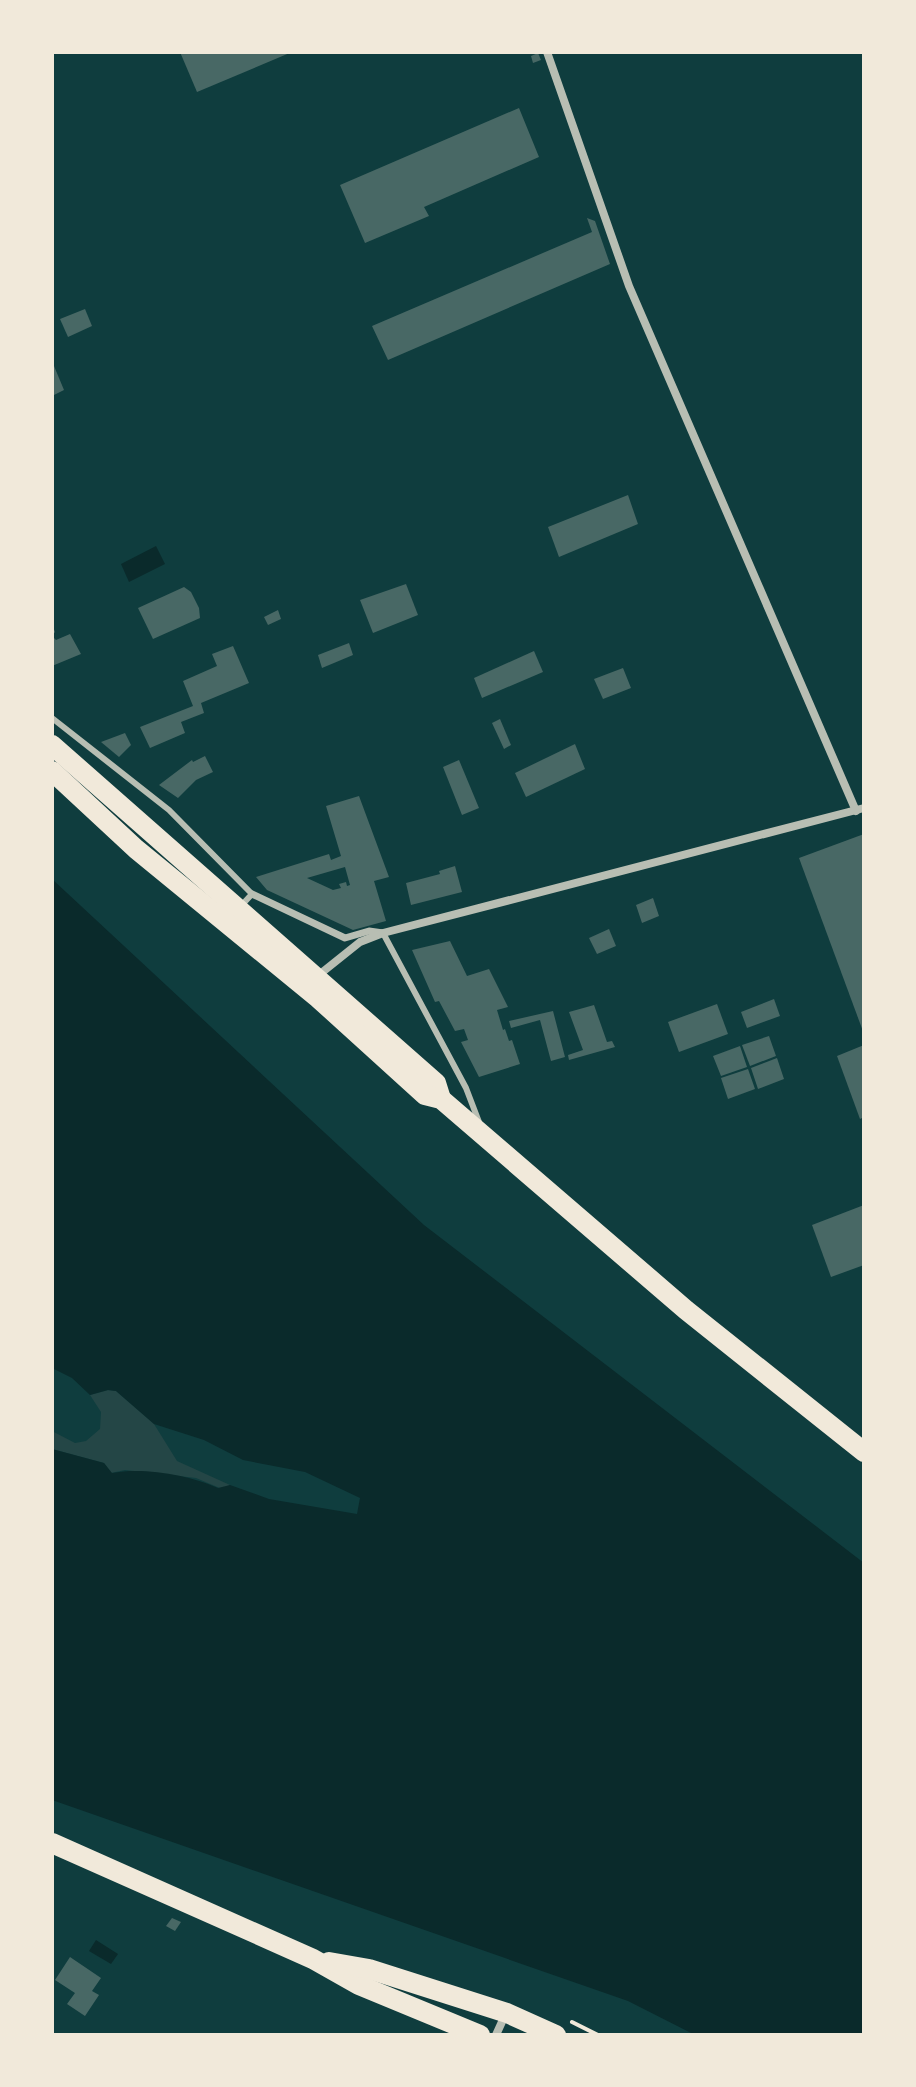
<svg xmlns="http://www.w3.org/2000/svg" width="916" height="2087" font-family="'Work Sans',sans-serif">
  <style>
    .green { fill: #244646 }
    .water { fill: #0a2a2b }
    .building { fill: #486865; fill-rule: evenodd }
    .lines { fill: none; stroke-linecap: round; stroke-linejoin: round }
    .path { stroke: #f1e9da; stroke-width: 4 }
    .service { stroke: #b8beb3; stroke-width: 6 }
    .pedestrian { stroke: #b8beb3; stroke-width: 7 }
    .minor { stroke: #b8beb3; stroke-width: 8 }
    .primary { stroke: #f1e9da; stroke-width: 20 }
  </style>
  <rect width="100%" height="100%" fill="#0f3d3e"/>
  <path class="green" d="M108,1390L116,1391L154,1424L177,1461L230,1485L222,1489L196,1478L125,1470L111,1473L104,1463L52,1449V1431L75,1443L86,1441L100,1429L101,1412L90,1395Z"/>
  <g class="water">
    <path d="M156,546L165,564L129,582L121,564Z"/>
    <path d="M52,879L424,1225L864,1563V2035H695L628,2001L52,1800V1449L104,1463L112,1473C143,1467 190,1475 218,1488L230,1485L269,1499L357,1514L360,1498L305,1472L243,1460L204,1440L154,1424L116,1391L108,1390L90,1395L72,1378L52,1368Z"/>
    <path d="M96,1940L118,1954L111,1964L89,1951Z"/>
  </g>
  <g class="building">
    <path d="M180,52H292L197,92Z"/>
    <path d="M538,53L541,60L533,63L531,56Z"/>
    <path d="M519,108L539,157L424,207L429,216L365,243L340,185Z"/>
    <path d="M587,218L595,221L610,264L388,360L372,326L592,232Z"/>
    <path d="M85,309L92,326L68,337L60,319Z"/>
    <path d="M54,366L64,390L52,396V367Z"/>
    <path d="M628,495L638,524L559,557L548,527Z"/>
    <path d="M406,584L418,615L373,633L360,600Z"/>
    <path d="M184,587L191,592L199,608L200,618L153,639L138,608Z"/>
    <path d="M278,610L281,619L268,625L264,617Z"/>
    <path d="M52,624L55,632L52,636L56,640L70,634L81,654L52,666Z"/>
    <path d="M349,643L353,655L322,668L318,655Z"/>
    <path d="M233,646L249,683L201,703L204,713L181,722L185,733L150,748L140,727L193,706L183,681L217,666L212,654Z"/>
    <path d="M534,651L543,672L482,698L474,678Z"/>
    <path d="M623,668L631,688L603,699L594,679Z"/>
    <path d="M500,719L511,745L504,749L492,723Z"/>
    <path d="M125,733L131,745L119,757L101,742Z"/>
    <path d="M575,744L585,769L526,797L515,773Z"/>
    <path d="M205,756L213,772L196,780L178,798L159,785L192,760L193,762Z"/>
    <path d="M459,760L479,808L462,815L443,767Z"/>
    <path d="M359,796L389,877L374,881L386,921L353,930L267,890L256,877L329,854L331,860L341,856L326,806ZM345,867L350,885L347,886L346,882L339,884L341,888L333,890L307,878Z"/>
    <path d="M864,834V1034L799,858Z"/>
    <path d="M455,866L462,892L411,905L406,883L440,874L439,871Z"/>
    <path d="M653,898L659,916L642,923L636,905Z"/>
    <path d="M609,929L616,946L597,954L589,938Z"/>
    <path d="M450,941L467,976L489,969L508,1007L497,1010L503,1030L505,1029L509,1041L512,1040L520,1064L479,1077L461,1042L468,1040L464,1029L455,1031L439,1001L435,1002L412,950Z"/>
    <path d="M774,999L780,1016L747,1028L741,1012Z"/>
    <path d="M717,1004L728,1034L679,1052L668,1022Z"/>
    <path d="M594,1005L607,1042L612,1041L615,1047L569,1060L568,1055L583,1050L569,1012Z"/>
    <path d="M553,1011L565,1057L551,1061L540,1020L511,1028L509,1021Z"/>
    <path d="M769,1036L776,1056L750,1066L742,1045Z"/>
    <path d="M864,1045V1117L860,1119L837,1056Z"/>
    <path d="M740,1046L747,1067L721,1076L713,1056Z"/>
    <path d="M777,1058L784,1079L758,1089L751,1068Z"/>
    <path d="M748,1069L755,1089L728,1099L721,1078Z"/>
    <path d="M864,1205V1265L831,1277L812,1225Z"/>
    <path d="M172,1918L181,1922L175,1931L166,1926Z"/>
    <path d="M70,1957L101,1978L92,1991L99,1995L85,2016L67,2004L75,1993L55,1980Z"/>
  </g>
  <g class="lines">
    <path class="path" d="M572,2022L598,2035"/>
    <g class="service">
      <path d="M52,718L169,810L252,894L240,907"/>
      <path d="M383,933L466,1088L479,1122"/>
    </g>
    <path class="pedestrian" d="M252,894L345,938L369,931L383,933"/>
    <g class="minor">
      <path d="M547,52L629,286L856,811"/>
      <path d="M315,978L360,942L383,933L864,808"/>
      <path d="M496,2035L506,2013"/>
    </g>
    <g class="primary">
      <path d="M52,745L436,1083L441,1099"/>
      <path d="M52,771L136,849L318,998L425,1095L441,1099L686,1310L864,1452"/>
      <path d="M52,1843L313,1959L359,1985L480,2035"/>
      <path d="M329,1962L369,1969L507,2013L556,2035"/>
    </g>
  </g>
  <rect width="916" height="2087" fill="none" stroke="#f1e9da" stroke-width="108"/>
</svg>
